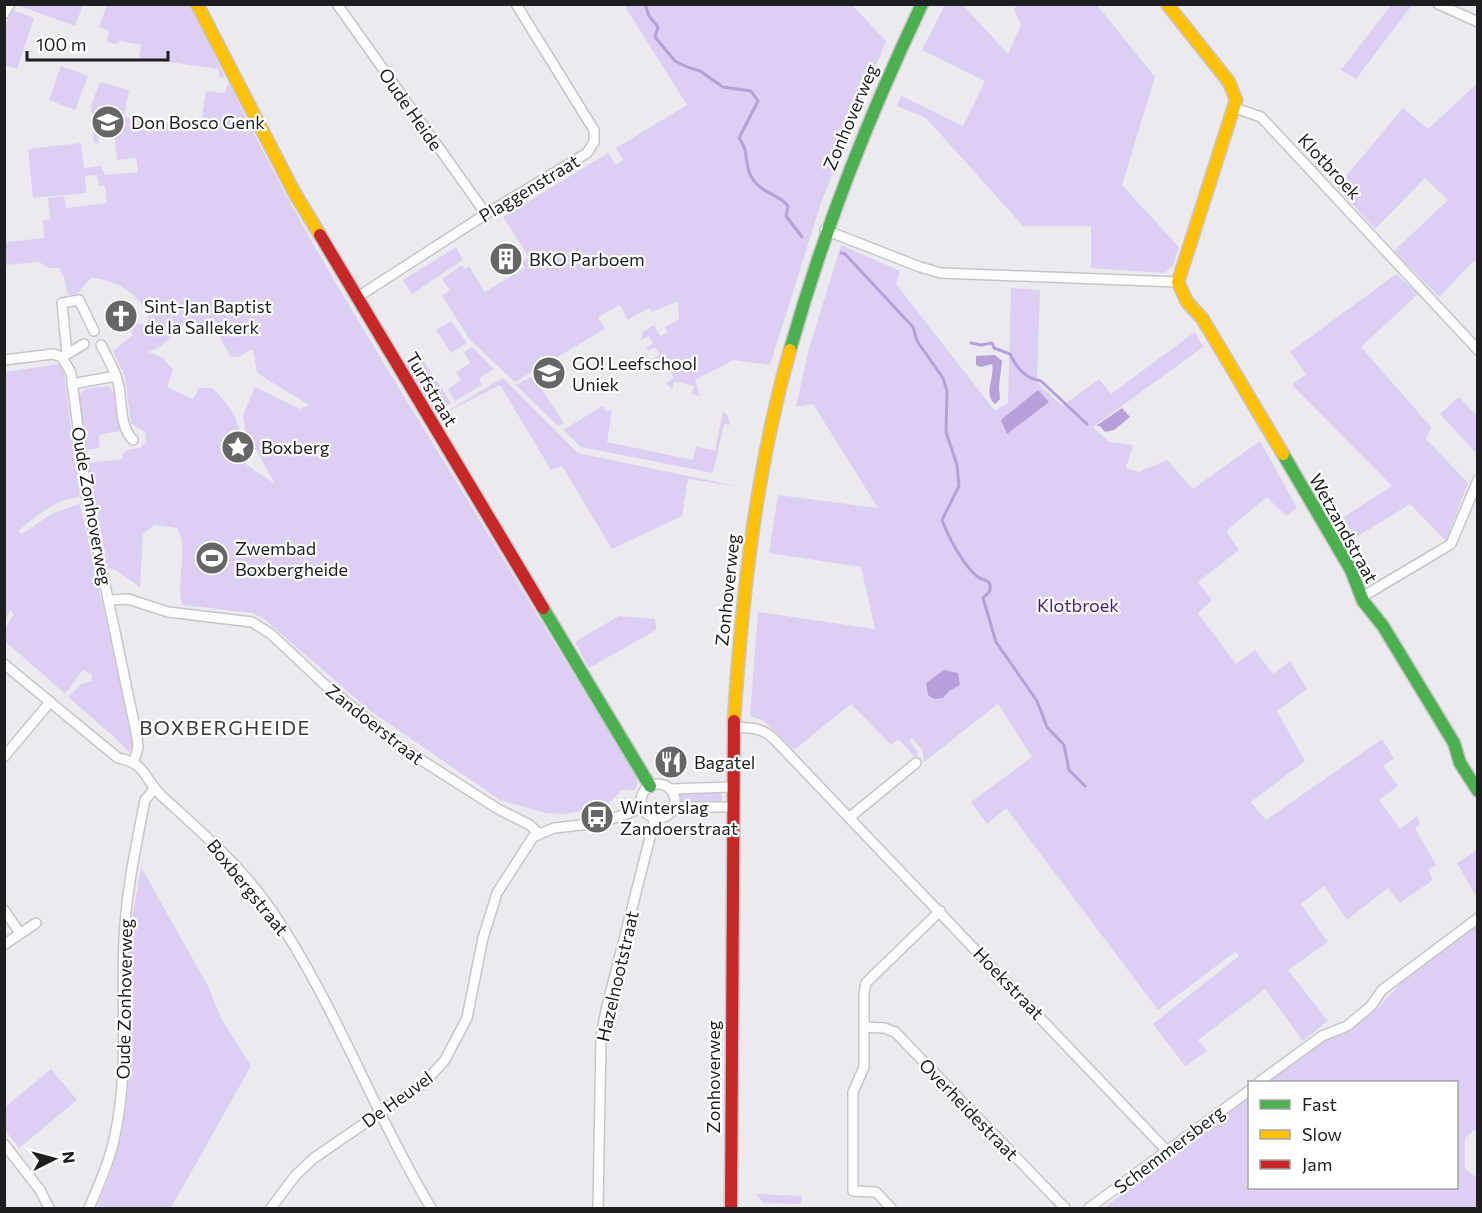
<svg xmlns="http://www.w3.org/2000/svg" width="1482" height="1213" font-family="Commissioner,sans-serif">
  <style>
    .green { fill: #ddcff3; fill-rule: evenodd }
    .water { fill: #b7a0d9 }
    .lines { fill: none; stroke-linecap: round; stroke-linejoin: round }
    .stream { stroke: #b7a0d9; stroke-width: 3 }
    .street-casing { stroke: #c7c5c9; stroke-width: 12 }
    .fast-casing { stroke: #c7c5c9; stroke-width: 15 }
    .slow-casing { stroke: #c7c5c9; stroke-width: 15 }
    .jam-casing { stroke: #c7c5c9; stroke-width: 15 }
    .street { stroke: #fcfcfc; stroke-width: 9 }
    .fast { stroke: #4caf50; stroke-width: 12 }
    .slow { stroke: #ffc107; stroke-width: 12 }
    .jam { stroke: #c62828; stroke-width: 12 }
    .labels { text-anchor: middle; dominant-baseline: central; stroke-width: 4.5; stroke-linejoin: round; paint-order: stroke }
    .street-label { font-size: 18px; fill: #1e1d20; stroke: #fff }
    .poi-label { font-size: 18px; fill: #1e1d20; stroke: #fff; text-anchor: start }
    .park-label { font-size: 18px; fill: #491979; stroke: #fff }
    .neighbourhood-label { font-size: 20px; letter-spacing: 1.5px; fill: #3c3a40; stroke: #fff }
  </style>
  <rect width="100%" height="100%" fill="#eceaee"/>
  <g class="green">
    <path d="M16,5V4L83,5L75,26Z"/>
    <path d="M107,5H191L225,78L219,77V69L139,58L141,45L120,41L116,44L107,42L109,31L99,27Z"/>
    <path d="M624,5H852L886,41L821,203L770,365L733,360L695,380L700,396L692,394L694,386L675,381L672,389L666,383L674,378L663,359L655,363L652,359L660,355L655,347L648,351L646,348L653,344L649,336L641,340L642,333L654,325L660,336L667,333L665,327L679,319L678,301L652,312L649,308L628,320L620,305L598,317L605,329L515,382L471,341L442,296L450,290L442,279L462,265L465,269L469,266L485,292L525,268L521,262L529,257L503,217L608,153L616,165L623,160L616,148L687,105Z"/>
    <path d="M945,5H963L1008,54L1021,25L1014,10L1017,5H1097L1155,77L1122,185L1179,247L1173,265L1165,273L1091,268V226H1023L926,118L897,106L901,96L963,126L985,81L922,50Z"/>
    <path d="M1391,5H1412L1356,79L1341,70Z"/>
    <path d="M13,10L34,18L17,69L5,65V26Z"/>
    <path d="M61,66L88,76L75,110L49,100Z"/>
    <path d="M100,82L129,90L124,117L200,129L206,91L224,93L229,82C289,212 368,337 443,460C507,564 569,670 636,772L638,780L635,790H622L605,807L563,814L546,813L500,800L369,710L263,618L252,613L183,605C174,583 190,550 177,528L154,525L143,534L140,587L114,569L108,568L87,463L123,459L122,454L130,449L140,448L146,442L145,432L131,423L125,377L113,351L133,335L129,328L134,323L146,324L149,318C141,294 115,279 91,278L78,293L71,295L67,293L64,277L59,268H49L39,262L5,265L4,225L7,242L44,238L43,220L50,219L48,198L64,196L66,208L107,203L105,186H99L97,175L85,176L86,193L33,198L28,149L81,143L84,168L101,166L105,175L138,172L136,158L117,160L114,131L98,133L99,143H94L91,106ZM216,321L217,332L230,356L238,357L253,349L257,373L309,405L300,409L255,387L243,415L245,429L275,484C264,476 233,458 229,447H236C248,426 226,401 212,388H199L193,399L167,387L173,370L163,358L148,352C168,345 171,335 187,322L207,328Z"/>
    <path d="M1477,84V258L1439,297L1394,251L1448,200L1425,178L1375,229L1337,187L1403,108L1428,129Z"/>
    <path d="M841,245L900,271L896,284L995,411L1008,403L1011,288L1040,290L1037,382L1062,406L1099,379L1111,394L1195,332L1203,347L1093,427L1109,442L1133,445L1126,468L1139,472L1167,460L1193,489L1260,441L1297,508L1286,516L1267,497L1226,531L1239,550L1198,582L1212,600L1198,613L1236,664L1255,650L1273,674L1290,661L1307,689L1277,711L1305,761L1251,802L1266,820L1382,739L1394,758L1383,766L1398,786L1379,800L1400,829L1417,816L1420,823L1415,828L1436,865L1428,870L1433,880L1400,903L1388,888L1347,920L1324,886L1301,904L1328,942L1288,970L1328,1021L1303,1041L1265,989L1198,1040L1207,1051L1185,1066L1153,1024L1239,956L1235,952L1158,1010L1006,808L987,824L971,802L1032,757L998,704L924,762L922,750L912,738L909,740L918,752L916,758L898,739L891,745L851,704L794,750L764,721L750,716L758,612L875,629L861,567L769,553L778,495L878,508L813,404L796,407L808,352Z"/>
    <path d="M456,247L463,260L412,294L403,280Z"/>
    <path d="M1396,274L1418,294L1361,347L1431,427L1426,439L1468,483L1446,541L1410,504L1345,544L1334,523L1392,486L1292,385L1306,374L1290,352Z"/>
    <path d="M451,321L467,343L451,353L436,330Z"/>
    <path d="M472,347L494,369L479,378L482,385L455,401L448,389L461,380L456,372L470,363L464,352Z"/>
    <path d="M419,354L451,403L435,414L404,363Z"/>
    <path d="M59,364L64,373L80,497C57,498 35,517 18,531L22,534L53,513L80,504L131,732L132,749L129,752L112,735L68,697L81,684L92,681L91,674L83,670L65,694L5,641V629L14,614L10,610L5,622V372Z"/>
    <path d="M533,376L564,423L558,426L516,385Z"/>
    <path d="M503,378L578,453L741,487L688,479L682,516L612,549L562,466L551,470L500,385L437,417Z"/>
    <path d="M107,386L115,393L120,431L99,435L100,448L85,450L79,395L85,389Z"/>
    <path d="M1459,397L1477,416V454L1440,414Z"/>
    <path d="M603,406L606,412L612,409L607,442L693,460L696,447L715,450L723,411L728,416L730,425L724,424L713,473L581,447L563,430Z"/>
    <path d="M619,616L655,619L656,630L589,668L575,642Z"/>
    <path d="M675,790L719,791L723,798L719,804L679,805Z"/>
    <path d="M1477,850V898L1457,863Z"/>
    <path d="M141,867L208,986L221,1018L251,1066L171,1208H102L97,1206L111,1172L122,1128L130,1071V932Z"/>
    <path d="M1477,924V1137L1475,1129L1465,1138V1169L1477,1178V1208H1104L1249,1096L1250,1188H1456V1082H1267L1326,1039L1345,1033L1378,1008L1399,985Z"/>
    <path d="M51,1069L77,1100L19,1148L5,1130V1107Z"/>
    <path d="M756,1194L802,1196L801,1204L763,1203Z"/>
  </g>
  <g class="water">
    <path d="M995,355L1002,361L999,387L1000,399L995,404C983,393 995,379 992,364L981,367L976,365V356Z"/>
    <path d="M1038,390L1049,402L1007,434L1001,420Z"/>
    <path d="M1122,408L1130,417L1114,430L1105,432L1100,426H1096Z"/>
    <path d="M944,670L958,673L960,685L949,691L943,698L934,699L928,695L926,683Z"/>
  </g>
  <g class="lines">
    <g class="stream">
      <path d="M645,4L649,16L658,27L655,37L675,61L687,67L700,71L723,87L751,91L758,101L739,138C750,151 743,167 754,181C763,194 779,194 788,206L786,216L802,237"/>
      <path d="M841,253L845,254L913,327L917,341L943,378L947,391L946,432L957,465L959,486L942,520C948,536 964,567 978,577C983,581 986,578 990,584V591L983,598L996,642L1037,701L1047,727L1064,745L1069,770L1085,786"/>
      <path d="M971,343L981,345L992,343L994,348L1010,354C1017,368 1024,378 1041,381L1087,424"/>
    </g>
    <g class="street-casing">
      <g id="street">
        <path d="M337,4L486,214"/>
        <path d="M1438,4L1478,22"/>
        <path d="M4,14L10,4"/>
        <path d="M1235,108L1261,117L1478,350"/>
        <path d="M825,230L920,267L941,273L1178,282"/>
        <path d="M356,298L486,214L587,153L594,142V130L516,4"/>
        <path d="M101,345C106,355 112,365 116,376C124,396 117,424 133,440"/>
        <path d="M67,354L62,303L79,300L94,331"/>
        <path d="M64,356L84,344"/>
        <path d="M62,357L71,373L87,499L137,737L138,748L134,761"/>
        <path d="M4,360L53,354L62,357"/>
        <path d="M72,384L116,376"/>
        <path d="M1362,597L1451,544L1478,480"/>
        <path d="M109,600L128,599L168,612L252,622L271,634L323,683L401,747L498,809L530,825L538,833"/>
        <path d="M4,664L118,758C147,763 143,779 163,797C201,832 240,865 270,908C334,1001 373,1111 431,1208"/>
        <path d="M733,727C749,728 762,727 774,739L1167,1151"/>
        <path d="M4,757L50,702"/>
        <circle cx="658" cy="801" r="17"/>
        <path d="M671,789L732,787"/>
        <path d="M675,807H731"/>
        <path d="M850,817L916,763"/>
        <path d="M4,910L20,933"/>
        <path d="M5,944L36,923"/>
        <path d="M865,1027L884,1028L895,1032L1065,1208"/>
        <path d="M1259,1082L1322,1036L1347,1026L1371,1006L1382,990L1478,918"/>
        <path d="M4,1144L40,1190L49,1208"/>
        <path d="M89,1208C99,1185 110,1160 115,1135C129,1071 121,1005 124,940C126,892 136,846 145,800L154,789"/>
        <path d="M271,1208L295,1176L314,1158L425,1082L445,1060L467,1018L483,938L497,893L533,837L554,828L600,823L642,808"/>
        <path d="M598,1208L601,1037L606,1010L655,818"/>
        <path d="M891,1208L876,1192L853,1191V1092L864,1067V993L866,983L873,976L940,911"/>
        <path d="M1089,1208L1250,1090"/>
      </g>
    </g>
    <g class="fast-casing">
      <g id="fast">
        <path d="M790,350C825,227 867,120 922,4"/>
        <path d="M1283,454L1351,570L1363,601L1383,626L1454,743L1460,763L1478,791"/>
        <path d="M543,608L650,786"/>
      </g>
    </g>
    <g class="slow-casing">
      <g id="slow">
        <path d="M197,4L294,192L320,235"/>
        <path d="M1167,4L1229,82L1236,100L1178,282L1187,302L1202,318L1283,454"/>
        <path d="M734,721C742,596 756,470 790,350"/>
      </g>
    </g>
    <g class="jam-casing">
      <g id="jam">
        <path d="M320,235L543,608"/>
        <path d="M731,1208L734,721"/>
      </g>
    </g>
    <use href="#street" class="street"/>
    <use href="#fast" class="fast"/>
    <use href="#slow" class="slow"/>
    <use href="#jam" class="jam"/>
  </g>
  <defs>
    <g id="school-disc" transform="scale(1.725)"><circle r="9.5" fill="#666568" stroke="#fff"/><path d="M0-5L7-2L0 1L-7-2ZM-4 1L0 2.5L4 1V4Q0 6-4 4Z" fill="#fff"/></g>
    <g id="building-disc" transform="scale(1.725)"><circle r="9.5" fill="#666568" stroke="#fff"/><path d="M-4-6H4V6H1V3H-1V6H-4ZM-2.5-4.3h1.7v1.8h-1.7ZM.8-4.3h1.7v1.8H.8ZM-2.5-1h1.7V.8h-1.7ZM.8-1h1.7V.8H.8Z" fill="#fff"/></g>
    <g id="church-disc" transform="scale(1.725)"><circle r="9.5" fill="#666568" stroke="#fff"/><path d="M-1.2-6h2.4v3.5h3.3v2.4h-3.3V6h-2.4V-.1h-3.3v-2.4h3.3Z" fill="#fff"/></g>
    <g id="sight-disc" transform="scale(1.725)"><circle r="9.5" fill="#666568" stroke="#fff"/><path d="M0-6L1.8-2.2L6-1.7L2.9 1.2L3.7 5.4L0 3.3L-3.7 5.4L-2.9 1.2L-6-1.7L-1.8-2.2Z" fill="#fff"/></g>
    <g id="stadium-disc" transform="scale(1.725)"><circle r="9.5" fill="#666568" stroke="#fff"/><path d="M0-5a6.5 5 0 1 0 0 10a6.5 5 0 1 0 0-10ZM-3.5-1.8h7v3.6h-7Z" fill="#fff"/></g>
    <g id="restaurant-disc" transform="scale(1.725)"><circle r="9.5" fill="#666568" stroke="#fff"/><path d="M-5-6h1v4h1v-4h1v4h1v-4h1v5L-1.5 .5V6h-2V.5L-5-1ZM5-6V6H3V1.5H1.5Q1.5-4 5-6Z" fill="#fff"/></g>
    <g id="bus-disc" transform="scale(1.725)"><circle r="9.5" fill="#666568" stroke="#fff"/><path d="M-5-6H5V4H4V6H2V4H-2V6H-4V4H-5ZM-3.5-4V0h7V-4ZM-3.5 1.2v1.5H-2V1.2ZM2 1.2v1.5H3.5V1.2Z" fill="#fff"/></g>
  </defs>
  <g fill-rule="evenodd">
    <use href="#school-disc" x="108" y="122"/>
    <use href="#building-disc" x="506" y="259"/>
    <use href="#church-disc" x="121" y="316"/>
    <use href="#school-disc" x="549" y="373"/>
    <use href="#sight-disc" x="238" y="447"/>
    <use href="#stadium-disc" x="212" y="558"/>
    <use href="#restaurant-disc" x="671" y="762"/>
    <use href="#bus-disc" x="597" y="817"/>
  </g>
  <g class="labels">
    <g class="street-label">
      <text transform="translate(411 109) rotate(55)">Oude Heide</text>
      <text transform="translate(850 117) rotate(-67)">Zonhoverweg</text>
      <text transform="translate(1330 166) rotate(47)">Klotbroek</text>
      <text transform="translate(529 188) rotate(-31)">Plaggenstraat</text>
      <text transform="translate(432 389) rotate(59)">Turfstraat</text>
      <text transform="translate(92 506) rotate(80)">Oude Zonhoverweg</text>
      <text transform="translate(1344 528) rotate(61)">Wetzandstraat</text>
      <text transform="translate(727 590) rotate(-84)">Zonhoverweg</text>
      <text transform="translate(375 724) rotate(38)">Zandoerstraat</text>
      <text transform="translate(248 887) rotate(51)">Boxbergstraat</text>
      <text transform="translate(617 976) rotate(-77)">Hazelnootstraat</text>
      <text transform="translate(1009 983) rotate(46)">Hoekstraat</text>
      <text transform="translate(124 999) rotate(-89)">Oude Zonhoverweg</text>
      <text transform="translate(713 1077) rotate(-90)">Zonhoverweg</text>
      <text transform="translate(397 1099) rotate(-36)">De Heuvel</text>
      <text transform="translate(969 1109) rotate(46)">Overheidestraat</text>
      <text transform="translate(1169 1149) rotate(-37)">Schemmersberg</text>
    </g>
    <g class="poi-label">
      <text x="131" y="122">Don Bosco Genk</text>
      <text x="529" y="259">BKO Parboem</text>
      <text x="144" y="306">Sint-Jan Baptist<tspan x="144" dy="21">de la Sallekerk</tspan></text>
      <text x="572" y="363">GO! Leefschool<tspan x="572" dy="21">Uniek</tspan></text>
      <text x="261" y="447">Boxberg</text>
      <text x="235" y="548">Zwembad<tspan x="235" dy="21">Boxbergheide</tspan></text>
      <text x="694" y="762">Bagatel</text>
      <text x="620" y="807">Winterslag<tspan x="620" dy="21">Zandoerstraat</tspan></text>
    </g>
    <g class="park-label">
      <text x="1078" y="605">Klotbroek</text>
    </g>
    <g class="neighbourhood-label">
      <text x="225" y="727">BOXBERGHEIDE</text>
    </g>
  </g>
  <rect width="1482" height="1213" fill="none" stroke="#1e1d20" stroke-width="12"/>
  <rect x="1248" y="1081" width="210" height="108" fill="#ffffff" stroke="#a5a5a6" stroke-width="1.5"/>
  <rect x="1260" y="1100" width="30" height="9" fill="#4caf50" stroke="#a5a5a6" stroke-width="1.5"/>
  <text x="1302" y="1111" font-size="18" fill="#1e1d20">Fast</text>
  <rect x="1260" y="1130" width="30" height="9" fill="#ffc107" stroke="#a5a5a6" stroke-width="1.5"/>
  <text x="1302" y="1141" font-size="18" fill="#1e1d20">Slow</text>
  <rect x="1260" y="1160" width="30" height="9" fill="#c62828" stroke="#a5a5a6" stroke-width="1.5"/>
  <text x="1302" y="1171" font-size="18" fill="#1e1d20">Jam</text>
  <g transform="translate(54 1159) rotate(84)" stroke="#ffffff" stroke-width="4.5" paint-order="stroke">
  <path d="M0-4.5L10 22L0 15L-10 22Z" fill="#1e1d20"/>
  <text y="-9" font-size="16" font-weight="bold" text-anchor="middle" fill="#1e1d20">N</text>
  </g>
  <path d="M27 51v9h141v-9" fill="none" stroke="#1e1d20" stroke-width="3"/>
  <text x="36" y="51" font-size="18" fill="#1e1d20" stroke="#ffffff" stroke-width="4.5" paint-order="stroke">100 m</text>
</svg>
